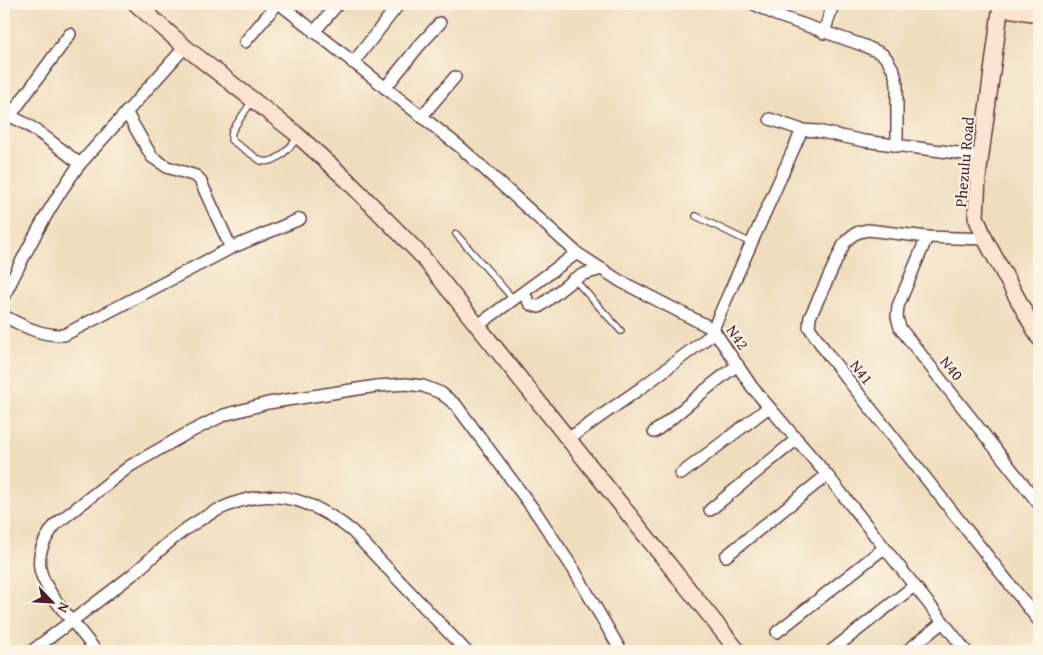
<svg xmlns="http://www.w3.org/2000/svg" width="1043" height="655" font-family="'Gentium Book Plus',serif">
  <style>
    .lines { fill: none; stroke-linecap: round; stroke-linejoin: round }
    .lane-casing { stroke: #633c41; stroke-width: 8 }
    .street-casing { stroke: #633c41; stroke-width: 14 }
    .secondary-casing { stroke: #633c41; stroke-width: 18 }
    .lane { stroke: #fff; stroke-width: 5.5 }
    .street { stroke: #fff; stroke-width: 11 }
    .secondary { stroke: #fde4d1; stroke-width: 15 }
    .labels { text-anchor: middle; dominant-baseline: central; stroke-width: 4; stroke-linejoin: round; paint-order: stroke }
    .street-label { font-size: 16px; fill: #4a1f2b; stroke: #fcf5e5 }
  </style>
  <rect width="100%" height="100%" fill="#fcf5e5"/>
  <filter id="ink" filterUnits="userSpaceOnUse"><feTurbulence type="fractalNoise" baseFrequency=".02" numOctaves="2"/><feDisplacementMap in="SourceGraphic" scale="10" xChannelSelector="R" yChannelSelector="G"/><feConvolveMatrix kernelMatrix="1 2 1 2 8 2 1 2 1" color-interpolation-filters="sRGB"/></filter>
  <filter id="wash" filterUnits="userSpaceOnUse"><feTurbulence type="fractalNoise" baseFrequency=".0096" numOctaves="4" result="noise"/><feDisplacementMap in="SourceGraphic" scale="20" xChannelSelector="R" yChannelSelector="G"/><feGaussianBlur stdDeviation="1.12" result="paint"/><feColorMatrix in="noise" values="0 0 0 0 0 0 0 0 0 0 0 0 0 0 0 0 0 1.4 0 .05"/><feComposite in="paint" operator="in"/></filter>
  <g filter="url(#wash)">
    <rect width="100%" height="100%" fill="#efdebd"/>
  </g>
  <g filter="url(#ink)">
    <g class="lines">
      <g class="lane-casing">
        <g id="lane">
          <path d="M252,101L232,131L231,140L261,161C277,165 288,148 298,138"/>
          <path d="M696,216L751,243"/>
          <path d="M456,234L514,300"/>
          <path d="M574,279L621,331"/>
        </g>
      </g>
      <g class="street-casing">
        <g id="street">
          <path d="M280,4L460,147L577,253L620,281L713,329"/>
          <path d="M754,4L776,15L865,46L882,54L887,59L894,71L897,84V146"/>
          <path d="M314,32L338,4"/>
          <path d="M824,33L833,4"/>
          <path d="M245,42L277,4"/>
          <path d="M353,63L399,4"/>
          <path d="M385,88L418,47L440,23"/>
          <path d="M126,112L152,157L167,167L196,176L200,180L231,248"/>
          <path d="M4,116C22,115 64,152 80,164"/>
          <path d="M10,116L70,34"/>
          <path d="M422,116L455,77"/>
          <path d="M770,119L802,130"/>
          <path d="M927,237L898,306L897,317L900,328L1039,504"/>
          <path d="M985,239L927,237L868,230C856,232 851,235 844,244L810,317L809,327L829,356L1039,621"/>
          <path d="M524,294L530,304L539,307L574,279L584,274L602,269"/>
          <path d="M4,296C27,250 49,205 80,164L185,47"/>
          <path d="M4,316C23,326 41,336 64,335L231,248L300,219"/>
          <path d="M477,326L577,253"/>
          <path d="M654,432C683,411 708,385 738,365"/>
          <path d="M568,439L641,388L715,332"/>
          <path d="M681,474L769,407"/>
          <path d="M710,510L797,439"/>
          <path d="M726,556L827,475"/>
          <path d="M777,632L884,548"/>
          <path d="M32,651C65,626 99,601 132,575C149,561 165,544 183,531C245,487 292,483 352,531L466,651"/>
          <path d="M96,651C85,637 74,623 62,609C38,578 29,557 56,524L130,466L186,434L224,415L268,403L377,386L406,384L423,386L441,393L456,405L537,514L574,570L621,651"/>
          <path d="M831,651L914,586"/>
          <path d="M907,651L943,622"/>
          <path d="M966,651L827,475L752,387L713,329L802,130L817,131L864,141L980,156"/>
        </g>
      </g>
      <g class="secondary-casing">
        <g id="secondary">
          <path d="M136,4L185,47L294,132L347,180L421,255L738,651"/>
          <path d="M1001,4L978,177L976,217L985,239L1039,338"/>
          <path d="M1000,8L1039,14"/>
        </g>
      </g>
      <use href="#lane" class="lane"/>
      <use href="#street" class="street"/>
      <use href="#secondary" class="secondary"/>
    </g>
  </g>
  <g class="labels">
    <g class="street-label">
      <text transform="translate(964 162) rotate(-85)">Phezulu Road</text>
      <text transform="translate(738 337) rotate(56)">N42</text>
      <text transform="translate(952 368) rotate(51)">N40</text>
      <text transform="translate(862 372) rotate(52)">N41</text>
    </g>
  </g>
  <rect width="1043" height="655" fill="none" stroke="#fcf5e5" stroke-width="20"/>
  <g transform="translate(52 602) rotate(115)" stroke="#fcf5e5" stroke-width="4" paint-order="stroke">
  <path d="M0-4L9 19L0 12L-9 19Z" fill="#4a1f2b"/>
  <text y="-8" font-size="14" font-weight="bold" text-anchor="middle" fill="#4a1f2b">N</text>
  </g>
</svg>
